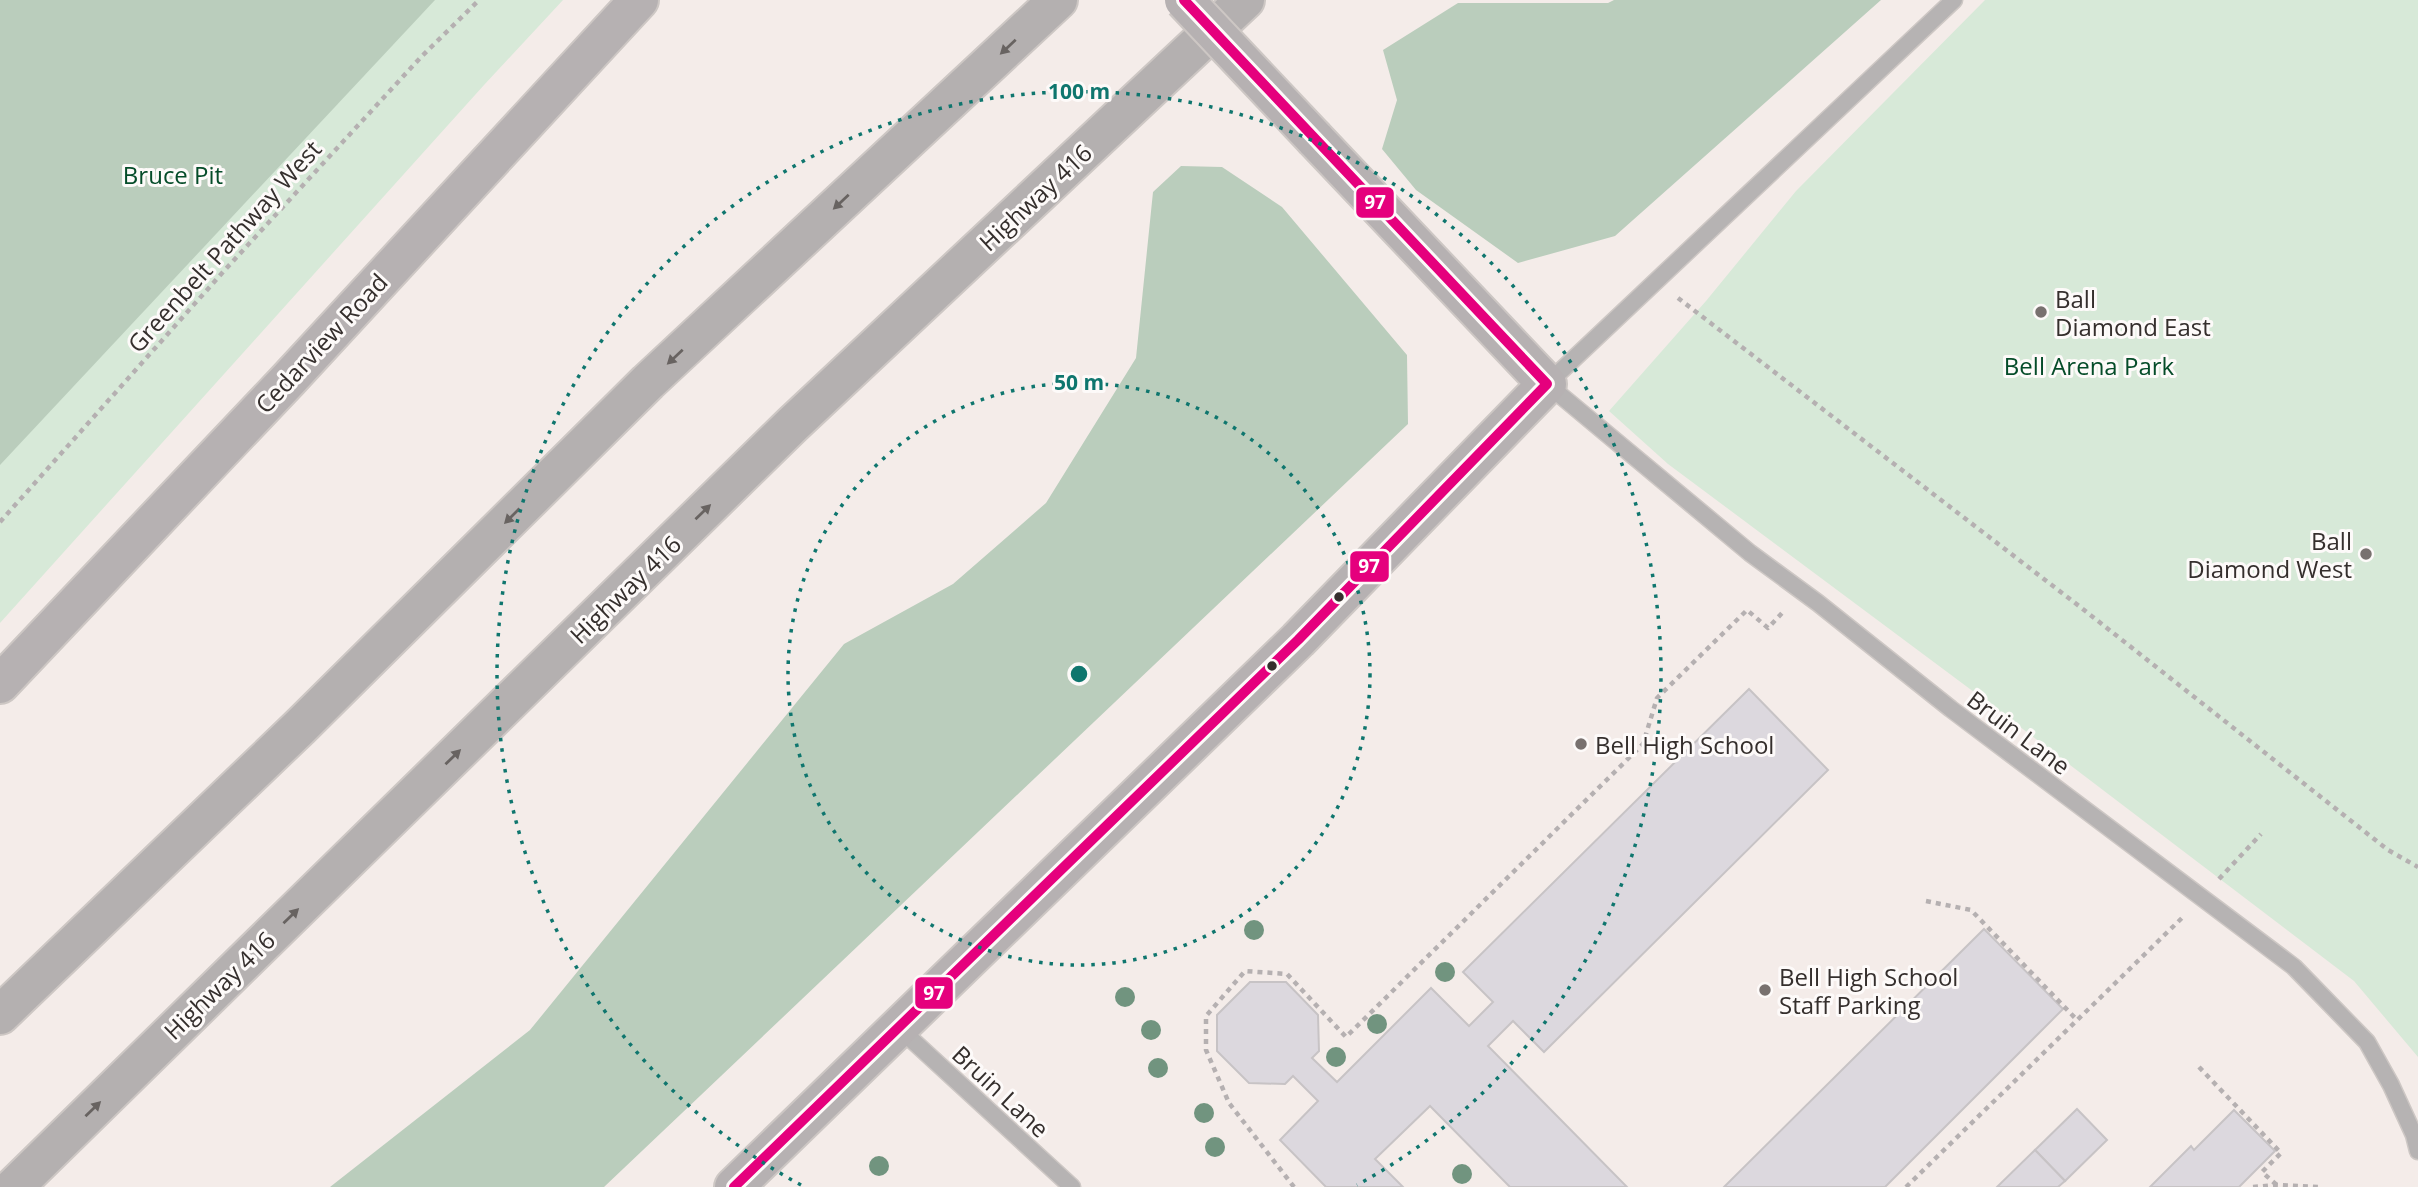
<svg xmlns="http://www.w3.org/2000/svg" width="2418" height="1187" font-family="'Open Sans',sans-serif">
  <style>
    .green { fill: #d7e9d8 }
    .forest { fill: #bacdbc }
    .building { fill: #dcd8de; stroke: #c7c3c5; stroke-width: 2 }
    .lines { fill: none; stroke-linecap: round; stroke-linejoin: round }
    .lane-casing { stroke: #cdc7c4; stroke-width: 19 }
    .secondary-casing { stroke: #cdc7c4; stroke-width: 42 }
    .highway-casing { stroke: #cdc7c4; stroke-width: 42 }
    .path { stroke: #b5b0b1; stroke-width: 4.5; stroke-dasharray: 5 5; stroke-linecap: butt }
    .lane { stroke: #b6b3b3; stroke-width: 16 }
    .secondary { stroke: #b6b1b2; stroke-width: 38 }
    .highway { stroke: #b4b0b0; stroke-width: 38 }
    .secondary-bridge-casing { stroke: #cdc7c4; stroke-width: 42; stroke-linecap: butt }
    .secondary-bridge { stroke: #b6b1b2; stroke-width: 38 }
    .bus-1-casing { stroke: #fdfaf9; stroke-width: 16 }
    .bus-1 { stroke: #e5007d; stroke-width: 10 }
    .tree { fill: #71947f }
    .oneway { fill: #686361 }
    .ring { fill: none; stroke: #0f766e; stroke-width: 3.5; stroke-dasharray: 3.5 7 }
    .poi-dot { fill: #78716f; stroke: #fdfaf9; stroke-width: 2.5 }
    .bus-dot { fill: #352f2d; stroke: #fdfaf9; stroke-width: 2.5 }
    .labels { text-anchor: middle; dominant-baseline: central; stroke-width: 6; stroke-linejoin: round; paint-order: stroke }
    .park-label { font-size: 24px; fill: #054c29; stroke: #fdfaf9 }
    .street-label { font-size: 24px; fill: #352f2d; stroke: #fdfaf9 }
    .poi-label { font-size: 24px; fill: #352f2d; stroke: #fdfaf9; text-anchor: start }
    .centre { fill: #0f766e; stroke: #fdfaf9; stroke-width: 3.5 }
    .ring-label { font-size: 21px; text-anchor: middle; font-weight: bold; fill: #0f766e; stroke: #fdfaf9; stroke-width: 6; stroke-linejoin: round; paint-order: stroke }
    .line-badge { stroke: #fdfaf9; stroke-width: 2.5 }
    .badge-label { font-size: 19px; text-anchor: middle; font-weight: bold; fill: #fff }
  </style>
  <rect width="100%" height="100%" fill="#f4ece9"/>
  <g class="green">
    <path d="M0,0H563L484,85L0,623Z"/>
    <path d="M1985,0H2418V1057L2354,981L1978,695L1668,464L1609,411L1706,301L1796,191Z"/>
  </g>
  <g class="forest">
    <path d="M0,0H435L0,465Z"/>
    <path d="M1614,0H1881L1615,236L1518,263L1416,190L1382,149L1397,100L1383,50L1458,3H1608Z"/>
    <path d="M1181,166L1222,167L1282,207L1407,355L1408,424L604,1187H330L530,1030L844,644L953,584L1046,503L1136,358L1153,192Z"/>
  </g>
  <g class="building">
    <path d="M1749,689L1828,770L1544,1052L1513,1021L1488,1046L1627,1187H1510L1430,1106L1375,1159L1403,1187H1326L1280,1140L1318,1101L1293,1076L1285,1084L1249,1083L1217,1051V1015L1250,982H1286L1318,1015L1319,1051L1312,1058L1337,1082L1431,988L1469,1026L1493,1002L1463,972Z"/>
    <path d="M1984,929L2063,1009L1885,1187H1724Z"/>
    <path d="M2077,1109L2107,1140L2065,1181L2035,1150Z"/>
    <path d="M2234,1110L2275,1151L2239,1187H2150L2191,1146L2194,1150Z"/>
    <path d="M2035,1150L2065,1181L2058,1187H1997Z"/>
  </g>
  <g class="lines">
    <g class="lane-casing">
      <g id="lane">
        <path d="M1954,0L1547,384L1750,553L1818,603L1951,709L2294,967L2367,1042L2391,1085L2414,1135L2418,1151"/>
        <path d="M899,1028L1072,1187"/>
      </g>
    </g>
    <g class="secondary-casing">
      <g id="secondary">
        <path d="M0,684L289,379L639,0"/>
        <path d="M734,1187L1298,640L1547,384L1315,139"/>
      </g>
    </g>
    <g class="highway-casing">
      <g id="highway">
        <path d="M0,1015L300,727L648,382L1058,0"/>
        <path d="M14,1187L792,425L1245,0"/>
      </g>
    </g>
    <g class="path">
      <path d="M1678,298L2079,606L2388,850L2418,867"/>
      <path d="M0,522L223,272L421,57L479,0"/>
      <path d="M2219,879L2261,834"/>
      <path d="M1926,901L1971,910L2077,1020"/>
      <path d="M2199,1067L2281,1153L2262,1172L2279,1187"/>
      <path d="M1294,1187L1229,1103L1206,1050V1016L1245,971L1287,974L1346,1037L1643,744L1657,698L1745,612L1747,610L1768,628L1783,612"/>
      <path d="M1906,1187L2184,916"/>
      <path d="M2253,1187L2276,1185L2320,1187"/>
    </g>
    <use href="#lane" class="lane"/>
    <use href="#secondary" class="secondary"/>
    <use href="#highway" class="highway"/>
    <g class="secondary-bridge-casing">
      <path id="secondary-bridge" d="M1184,0L1315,139"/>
    </g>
    <use href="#secondary-bridge" class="secondary-bridge"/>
    <g class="bus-1-casing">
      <path id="bus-1" d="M734,1187L1298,640L1547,384L1184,0"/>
    </g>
    <use href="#bus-1" class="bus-1"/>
  </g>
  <g class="tree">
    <circle cx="1254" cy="930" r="10"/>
    <circle cx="1445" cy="972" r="10"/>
    <circle cx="1125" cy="997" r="10"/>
    <circle cx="1377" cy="1024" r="10"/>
    <circle cx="1151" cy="1030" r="10"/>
    <circle cx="1336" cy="1057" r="10"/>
    <circle cx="1158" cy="1068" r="10"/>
    <circle cx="1204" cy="1113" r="10"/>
    <circle cx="1215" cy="1147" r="10"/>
    <circle cx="879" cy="1166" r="10"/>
    <circle cx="1462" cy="1174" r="10"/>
  </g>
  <defs><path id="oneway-solid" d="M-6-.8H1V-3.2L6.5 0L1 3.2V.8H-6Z" transform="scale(1.75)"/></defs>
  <g class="oneway">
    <use href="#oneway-solid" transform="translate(1008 47) rotate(137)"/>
    <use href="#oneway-solid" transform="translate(841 202) rotate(137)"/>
    <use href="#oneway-solid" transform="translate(675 357) rotate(137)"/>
    <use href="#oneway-solid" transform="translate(703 512) rotate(-44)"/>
    <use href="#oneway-solid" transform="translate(512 516) rotate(135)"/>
    <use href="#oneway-solid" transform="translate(453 757) rotate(-44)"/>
    <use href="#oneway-solid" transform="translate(291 916) rotate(-44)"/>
    <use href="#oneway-solid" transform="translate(93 1109) rotate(-44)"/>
  </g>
  <g class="ring">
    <circle cx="1079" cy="674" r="291"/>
    <path d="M801 1185A582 582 0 1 1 1357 1185"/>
  </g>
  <g class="poi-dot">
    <circle cx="2041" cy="312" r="7"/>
    <circle cx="2366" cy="554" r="7"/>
    <circle cx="1581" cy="744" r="7"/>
    <circle cx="1765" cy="990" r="7"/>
  </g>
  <g class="bus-dot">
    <circle cx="1339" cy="597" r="6"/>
    <circle cx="1272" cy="666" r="6"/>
  </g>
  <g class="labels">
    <g class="park-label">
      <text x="173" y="174">Bruce Pit</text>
      <text x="2089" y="365">Bell Arena Park</text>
    </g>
    <g class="street-label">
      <text transform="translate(1035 197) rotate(-43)">Highway 416</text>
      <text transform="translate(224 246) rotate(-48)">Greenbelt Pathway West</text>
      <text transform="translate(321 343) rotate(-47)">Cedarview Road</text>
      <text transform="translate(625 589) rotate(-44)">Highway 416</text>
      <text transform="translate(2019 732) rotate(37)">Bruin Lane</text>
      <text transform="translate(219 985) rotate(-44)">Highway 416</text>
      <text transform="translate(1001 1091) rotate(43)">Bruin Lane</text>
    </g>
    <g class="poi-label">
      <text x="2055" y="298">Ball<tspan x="2055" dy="28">Diamond East</tspan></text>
      <text x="2352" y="540" text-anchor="end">Ball<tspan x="2352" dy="28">Diamond West</tspan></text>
      <text x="1595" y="744">Bell High School</text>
      <text x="1779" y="976">Bell High School<tspan x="1779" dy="28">Staff Parking</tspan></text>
    </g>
  </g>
  <circle cx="1079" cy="674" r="10" class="centre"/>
  <g class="ring-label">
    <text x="1079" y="99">100 m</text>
    <text x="1079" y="390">50 m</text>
  </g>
  <g class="line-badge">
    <rect x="1355" y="186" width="40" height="33" rx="7" fill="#e5007d"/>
    <rect x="1349" y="550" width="41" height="33" rx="7" fill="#e5007d"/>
    <rect x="914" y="976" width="40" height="34" rx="7" fill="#e5007d"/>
  </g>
  <g class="badge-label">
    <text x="1375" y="209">97</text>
    <text x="1369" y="573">97</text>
    <text x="934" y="1000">97</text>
  </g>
</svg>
